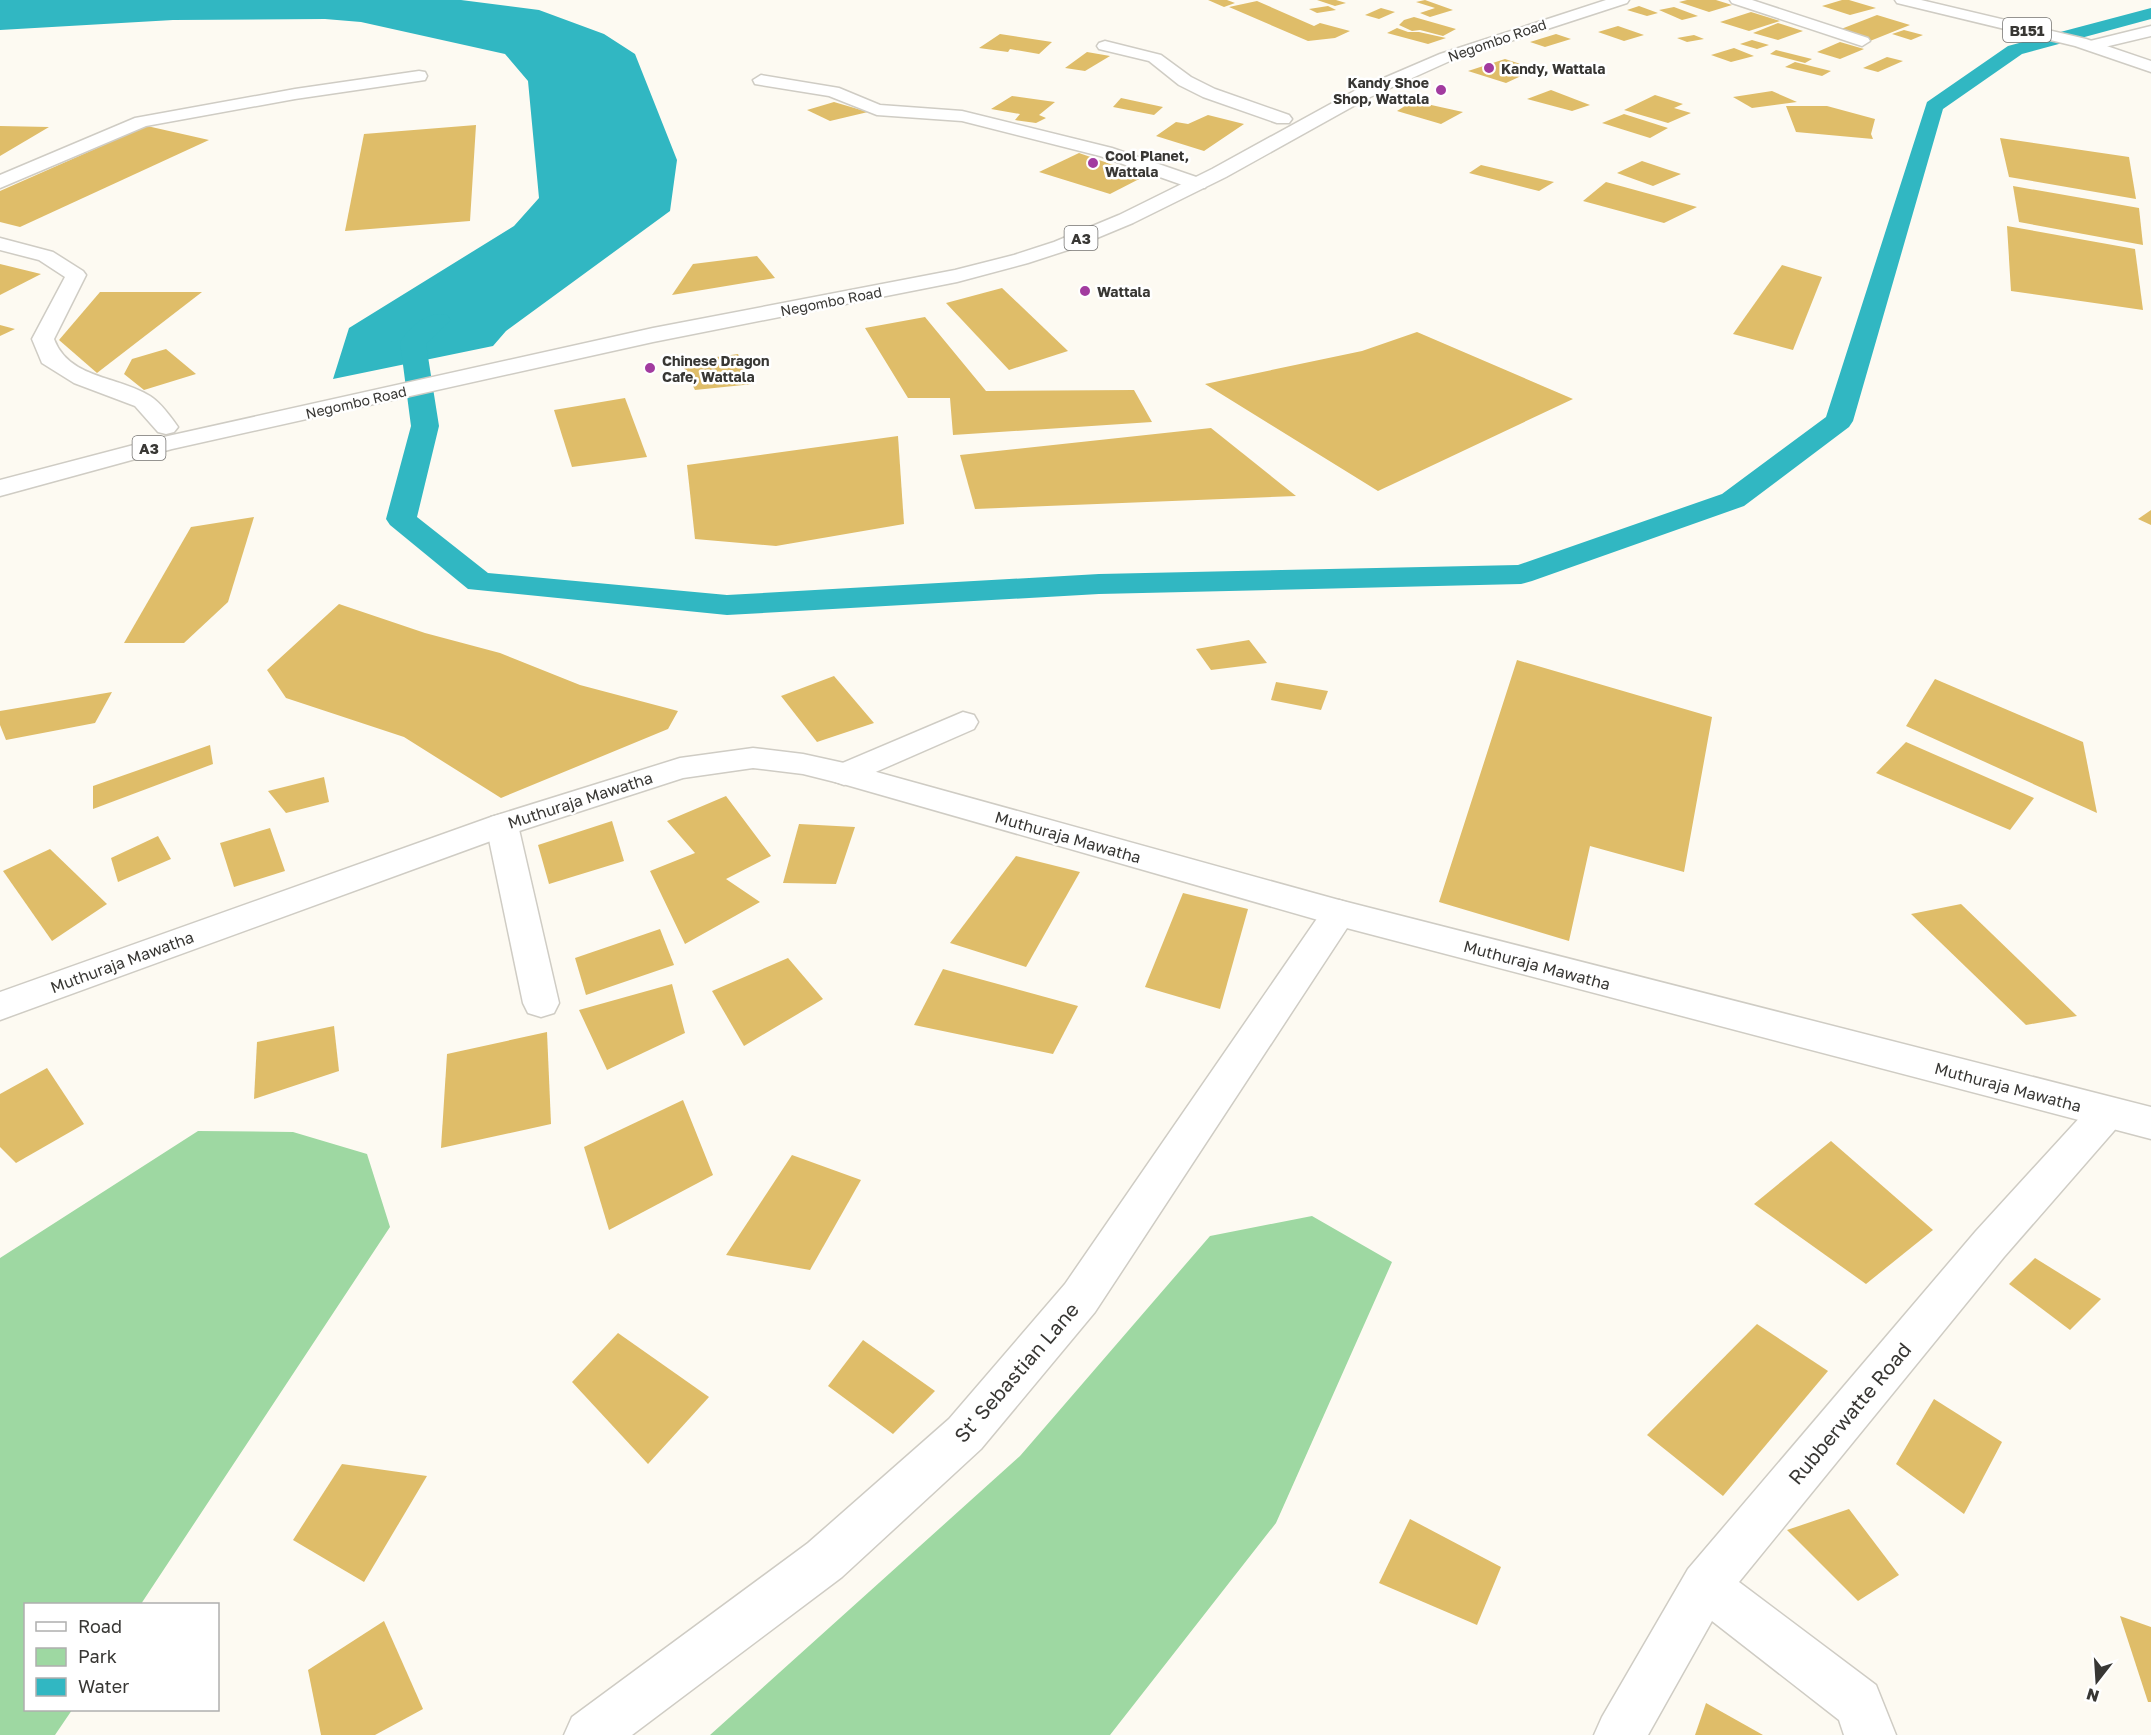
<svg xmlns="http://www.w3.org/2000/svg" width="2151" height="1735" font-family="'Golos Text',sans-serif">
  <style>
    .green { fill: #9ed8a2 }
    .water { fill: #31b7c2 }
    .lines { fill: none; stroke-linecap: round; stroke-linejoin: round }
    .canal { fill: #31b7c2; fill-rule: evenodd }
    .building { fill: #dfbd69 }
    .street-casing { stroke: #cfccc4; stroke-width: 3 }
    .secondary-casing { stroke: #cfccc4; stroke-width: 3 }
    .primary-casing { stroke: #cfccc4; stroke-width: 3 }
    .highway-casing { stroke: #cfccc4; stroke-width: 3 }
    .street { fill: #fff; fill-rule: evenodd }
    .secondary { fill: #fff; fill-rule: evenodd }
    .primary { fill: #fff; fill-rule: evenodd }
    .highway { fill: #fff; fill-rule: evenodd }
    .poi-dot { fill: #a23b9f; stroke: #fff; stroke-width: 2 }
    .labels { text-anchor: middle; dominant-baseline: central; stroke-width: 5; stroke-linejoin: round; paint-order: stroke }
    .far-street-label { font-size: 14px; fill: #383734; stroke: #fff }
    .far-poi-label { font-size: 14px; font-weight: bold; fill: #383734; stroke: #fff; text-anchor: start }
    .shield { fill: #fff; stroke: #747371; stroke-width: 1.5 }
    .shield-label { font-size: 15px; font-weight: bold; fill: #383734 }
    .street-label { font-size: 16px; fill: #383734; stroke: #fff }
    .near-street-label { font-size: 20px; fill: #383734; stroke: #fff }
  </style>
  <rect width="100%" height="100%" fill="#fdfaf2"/>
  <g class="green">
    <path d="M198,1131L293,1132L367,1154L390,1227L141,1604H26V1710H72L55,1735H0V1258Z"/>
    <path d="M1312,1216L1392,1262L1276,1523L1110,1735H710L1020,1456L1210,1236Z"/>
  </g>
  <path class="water" d="M0,0H461L539,10L604,34L635,54L677,160L670,211L506,331L493,346L333,379L349,328L514,226L539,198L528,81L505,54L361,22L325,19L173,20L0,30Z"/>
  <g class="lines">
    <path class="canal" d="M2151,8V19L2022,54L1943,109L1853,421L1849,427L1744,506L1532,581L1521,584L1099,594L727,615L468,589L390,525L386,519L411,426L400,342C410,327 428,310 447,315L451,320L426,344L439,426L417,517L488,573L727,595L1099,574L1518,565L1722,494L1826,417L1927,102L2008,46Z"/>
  </g>
  <g class="building">
    <path d="M1208,0H1227L1235,3L1224,7Z"/>
    <path d="M1317,0H1336L1346,3L1335,6Z"/>
    <path d="M1425,0L1453,10L1430,17L1420,13L1435,8L1416,2Z"/>
    <path d="M1687,0H1716L1732,5L1709,12L1679,2Z"/>
    <path d="M1842,0H1849L1876,8L1850,15L1822,6Z"/>
    <path d="M1257,1L1314,26L1320,23L1350,31L1335,38L1308,41L1229,7Z"/>
    <path d="M1328,6L1336,10L1317,13L1309,9Z"/>
    <path d="M1639,6L1658,13L1647,16L1627,10Z"/>
    <path d="M1674,7L1698,16L1682,20L1659,10Z"/>
    <path d="M1381,8L1395,12L1379,19L1365,15Z"/>
    <path d="M1751,12L1780,21L1749,31L1720,22Z"/>
    <path d="M1877,15L1910,25L1870,41L1836,31Z"/>
    <path d="M1414,17L1456,29L1443,36L1420,30L1412,31L1399,25L1404,20Z"/>
    <path d="M1778,23L1803,31L1778,40L1753,33Z"/>
    <path d="M1618,26L1644,35L1624,41L1598,32Z"/>
    <path d="M1397,28L1408,32H1419L1446,38L1428,44L1387,33Z"/>
    <path d="M1904,30L1923,35L1911,40L1892,34Z"/>
    <path d="M1000,34L1052,42L1039,54L1010,49L1008,52L979,48Z"/>
    <path d="M1556,34L1571,39L1545,47L1530,42Z"/>
    <path d="M1694,35L1704,39L1687,42L1677,38Z"/>
    <path d="M1752,40L1769,45L1757,49L1740,44Z"/>
    <path d="M1840,42L1864,49L1840,59L1817,52Z"/>
    <path d="M1734,48L1754,56L1731,62L1711,55Z"/>
    <path d="M1776,50L1812,59L1805,63L1770,54Z"/>
    <path d="M1087,52L1110,56L1085,71L1065,68Z"/>
    <path d="M1887,57L1903,61L1878,72L1863,68Z"/>
    <path d="M1505,59L1536,69L1506,83L1468,71Z"/>
    <path d="M1795,62L1831,71L1822,76L1785,67Z"/>
    <path d="M1551,90L1590,105L1572,111L1527,99Z"/>
    <path d="M1772,91L1797,102L1752,108L1733,97Z"/>
    <path d="M1655,95L1683,104L1674,108L1691,113L1668,123L1624,110Z"/>
    <path d="M1012,96L1055,102L1039,115L1046,118L1036,123L1015,120L1020,114L991,109Z"/>
    <path d="M1121,98L1163,107L1154,115L1113,107Z"/>
    <path d="M1413,101L1463,112L1441,124L1397,111Z"/>
    <path d="M834,102L868,112L830,121L807,110Z"/>
    <path d="M1786,106H1827L1875,119L1871,134L1873,139L1796,132Z"/>
    <path d="M1624,114L1668,128L1650,138L1602,123Z"/>
    <path d="M1208,115L1244,124L1204,151L1156,136L1176,122L1188,124Z"/>
    <path d="M476,125L470,221L345,231L364,134Z"/>
    <path d="M0,126L49,127L0,156Z"/>
    <path d="M147,126L209,140L20,227L0,222V191Z"/>
    <path d="M2000,138L2129,157L2136,199L2009,177Z"/>
    <path d="M1079,153L1145,176L1110,194L1039,172Z"/>
    <path d="M1642,161L1681,174L1653,186L1617,173Z"/>
    <path d="M1481,165L1554,182L1539,191L1469,173Z"/>
    <path d="M1606,182L1697,207L1664,223L1583,201Z"/>
    <path d="M2013,186L2139,208L2143,245L2019,222Z"/>
    <path d="M2007,226L2135,249L2143,310L2011,291Z"/>
    <path d="M757,256L775,278L672,295L693,264Z"/>
    <path d="M0,264L41,274L0,295Z"/>
    <path d="M1782,265L1822,277L1793,350L1733,334Z"/>
    <path d="M1002,288L1068,351L1009,370L946,303Z"/>
    <path d="M100,292H202L97,373L59,340Z"/>
    <path d="M925,317L986,391L1134,390L1152,422L953,435L950,398H908L865,328Z"/>
    <path d="M0,325L15,329L0,336Z"/>
    <path d="M1417,332L1573,399L1378,491L1205,384L1362,351Z"/>
    <path d="M166,349L196,374L144,390L124,374L132,359Z"/>
    <path d="M738,354L753,384L695,390L681,362Z"/>
    <path d="M625,398L647,457L572,467L554,410Z"/>
    <path d="M1211,428L1296,496L975,509L960,455Z"/>
    <path d="M898,436L904,524L776,546L695,539L687,465Z"/>
    <path d="M2151,510V525L2138,519Z"/>
    <path d="M254,517L228,602L184,643H124L191,527Z"/>
    <path d="M339,604L425,633L500,653L580,685L678,711L668,729L501,798L404,737L286,698L267,670Z"/>
    <path d="M1249,640L1267,663L1211,670L1196,649Z"/>
    <path d="M1517,660L1712,717L1684,872L1590,846L1569,941L1439,902Z"/>
    <path d="M834,676L874,723L817,742L781,696Z"/>
    <path d="M1935,679L2083,742L2097,813L1906,726Z"/>
    <path d="M1276,682L1328,691L1321,710L1271,700Z"/>
    <path d="M112,692L95,723L6,740L0,725V711Z"/>
    <path d="M1906,742L2034,798L2010,830L1876,773Z"/>
    <path d="M210,745L213,764L93,809V786Z"/>
    <path d="M324,777L329,802L286,813L268,791Z"/>
    <path d="M726,796L771,856L726,879L760,902L685,944L650,871L695,853L667,821Z"/>
    <path d="M612,821L624,861L549,884L538,845Z"/>
    <path d="M799,824L855,827L836,884L783,883Z"/>
    <path d="M270,828L285,871L234,887L220,843Z"/>
    <path d="M158,836L171,859L118,882L111,858Z"/>
    <path d="M50,849L107,904L52,941L3,871Z"/>
    <path d="M1016,856L1080,872L1026,967L950,943Z"/>
    <path d="M1183,893L1248,909L1220,1009L1145,987Z"/>
    <path d="M1961,904L2077,1016L2026,1025L1911,914Z"/>
    <path d="M660,929L674,965L586,995L575,958Z"/>
    <path d="M788,958L823,999L744,1046L712,991Z"/>
    <path d="M943,969L1078,1006L1053,1054L914,1025Z"/>
    <path d="M672,984L685,1033L607,1070L579,1010Z"/>
    <path d="M334,1026L339,1071L254,1099L257,1042Z"/>
    <path d="M547,1032L551,1124L441,1148L447,1054Z"/>
    <path d="M47,1068L84,1124L16,1163L0,1147V1094Z"/>
    <path d="M683,1100L713,1175L609,1230L584,1147Z"/>
    <path d="M1831,1141L1933,1230L1866,1284L1754,1204Z"/>
    <path d="M792,1155L861,1180L810,1270L726,1255Z"/>
    <path d="M2035,1258L2101,1299L2070,1330L2009,1284Z"/>
    <path d="M1757,1324L1828,1371L1723,1496L1647,1435Z"/>
    <path d="M618,1333L709,1397L648,1464L572,1382Z"/>
    <path d="M863,1340L935,1391L893,1434L828,1386Z"/>
    <path d="M1934,1399L2002,1442L1964,1514L1896,1464Z"/>
    <path d="M342,1464L427,1476L364,1582L293,1540Z"/>
    <path d="M1849,1509L1899,1575L1858,1601L1787,1530Z"/>
    <path d="M1410,1519L1501,1567L1477,1625L1379,1583Z"/>
    <path d="M2120,1616L2151,1627V1702H2148Z"/>
    <path d="M384,1621L423,1709L375,1735H321L308,1670Z"/>
    <path d="M1706,1703L1763,1735H1695Z"/>
  </g>
  <g class="lines">
    <g class="street-casing">
      <g id="street">
        <path d="M1730,0H1752L1868,38L1870,41L1862,46L1856,44L1732,3Z"/>
        <path d="M2151,26V36L2092,50L2084,45L2086,42Z"/>
        <path d="M1105,41L1161,55L1191,77L1215,89L1289,115L1292,119L1289,123H1277L1203,97L1179,85L1149,61L1099,49L1097,46L1099,43Z"/>
        <path d="M419,71L425,72L427,76L425,80L295,99L146,126L0,188V175L135,118L295,89Z"/>
        <path d="M761,75L839,88L880,105L962,111L1112,148L1205,180L1207,184L1205,188H1191L1100,156L962,121L877,115L829,96L755,84L753,80Z"/>
        <path d="M0,238L53,252L83,271L86,275L54,339C69,379 118,376 150,396C160,402 171,417 178,427L174,432L166,434L158,432L135,406L74,383L42,363L32,339L65,277L39,260L0,250Z"/>
        <path d="M963,712L974,715L978,722L974,729L855,781L844,785L833,781L828,774L833,767Z"/>
        <path d="M502,814L513,817L518,825L559,1003L554,1013L541,1017L528,1013L523,1003L486,825L491,817Z"/>
        <path d="M1339,900L1351,904L1356,913L1351,922L1095,1312L981,1449L842,1577L632,1735H564L572,1717L808,1543L949,1419L1065,1284L1327,904Z"/>
        <path d="M2107,1097L2120,1102L2126,1113L2120,1124L2004,1257L1739,1582L1876,1685L1896,1735H1844L1839,1720L1712,1621L1648,1735H1594L1602,1717L1688,1569L1976,1231L2094,1102Z"/>
      </g>
    </g>
    <g class="secondary-casing">
      <path id="secondary" d="M753,748L803,754L844,763L1339,900L2151,1107V1139L1339,926L843,784L803,774L753,768L683,778L513,833L0,1020V992L491,817L680,758Z"/>
    </g>
    <g class="primary-casing">
      <path id="primary" d="M1895,0H1921L2086,39L2151,61V72L2075,46L1897,3Z"/>
    </g>
    <g class="highway-casing">
      <path id="highway" d="M1606,0H1629L1627,3L1452,60L1368,98L1226,177L1133,223L1068,250L1028,263L957,282L653,342L172,449L0,496V480L168,436L653,328L955,270L1014,255L1054,242L1119,215L1212,169L1356,90L1440,54Z"/>
    </g>
    <use href="#street" class="street"/>
    <use href="#secondary" class="secondary"/>
    <use href="#primary" class="primary"/>
    <use href="#highway" class="highway"/>
  </g>
  <g class="poi-dot">
    <circle cx="1489" cy="68" r="6"/>
    <circle cx="1441" cy="90" r="6"/>
    <circle cx="1093" cy="163" r="6"/>
    <circle cx="1085" cy="291" r="6"/>
    <circle cx="650" cy="368" r="6"/>
  </g>
  <g class="labels">
    <g class="far-street-label">
      <text transform="translate(1497 40) rotate(-19)">Negombo Road</text>
      <text transform="translate(831 301) rotate(-11)">Negombo Road</text>
      <text transform="translate(356 402) rotate(-13)">Negombo Road</text>
    </g>
    <g class="far-poi-label">
      <text x="1501" y="68">Kandy, Wattala</text>
      <text x="1429" y="82" text-anchor="end">Kandy Shoe<tspan x="1429" dy="16">Shop, Wattala</tspan></text>
      <text x="1105" y="155">Cool Planet,<tspan x="1105" dy="16">Wattala</tspan></text>
      <text x="1097" y="291">Wattala</text>
      <text x="662" y="360">Chinese Dragon<tspan x="662" dy="16">Cafe, Wattala</tspan></text>
    </g>
    <g class="shield">
      <rect x="2003" y="18" width="48" height="24" rx="4.5"/>
      <rect x="1064.5" y="226" width="33" height="24" rx="4.5"/>
      <rect x="132.5" y="436" width="33" height="24" rx="4.5"/>
    </g>
    <g class="shield-label">
      <text x="2027" y="30">B151</text>
      <text x="1081" y="238">A3</text>
      <text x="149" y="448">A3</text>
    </g>
    <g class="street-label">
      <text transform="translate(580 800) rotate(-18)">Muthuraja Mawatha</text>
      <text transform="translate(1068 837) rotate(16)">Muthuraja Mawatha</text>
      <text transform="translate(122 962) rotate(-20)">Muthuraja Mawatha</text>
      <text transform="translate(1537 965) rotate(15)">Muthuraja Mawatha</text>
      <text transform="translate(2008 1087) rotate(15)">Muthuraja Mawatha</text>
    </g>
    <g class="near-street-label">
      <text transform="translate(1016 1372) rotate(-49)">St' Sebastian Lane</text>
      <text transform="translate(1849 1413) rotate(-50)">Rubberwatte Road</text>
    </g>
  </g>
  <rect x="24" y="1603" width="195" height="108" fill="#ffffff" stroke="#afafae" stroke-width="1.5"/>
  <rect x="36" y="1622" width="30" height="9" fill="#ffffff" stroke="#afafae" stroke-width="1.5"/>
  <text x="78" y="1633" font-size="18" fill="#383734">Road</text>
  <rect x="36" y="1648" width="30" height="18" fill="#9ed8a2" stroke="#afafae" stroke-width="1.5"/>
  <text x="78" y="1663" font-size="18" fill="#383734">Park</text>
  <rect x="36" y="1678" width="30" height="18" fill="#31b7c2" stroke="#afafae" stroke-width="1.5"/>
  <text x="78" y="1693" font-size="18" fill="#383734">Water</text>
  <g transform="translate(2097 1681) rotate(197)" stroke="#ffffff" stroke-width="4.5" paint-order="stroke">
  <path d="M0-4.5L10 22L0 15L-10 22Z" fill="#383734"/>
  <text y="-9" font-size="16" font-weight="bold" text-anchor="middle" fill="#383734">N</text>
  </g>
</svg>
